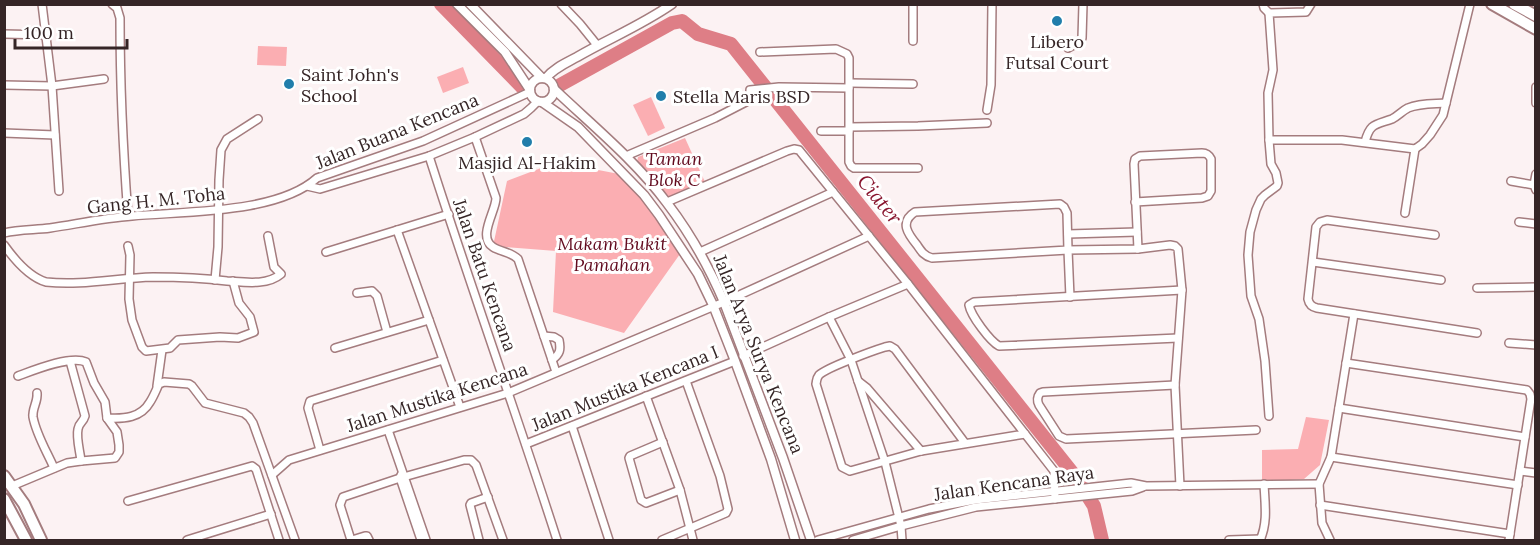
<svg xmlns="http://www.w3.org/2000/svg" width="1540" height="545" font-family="Lora,serif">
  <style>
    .green { fill: #fbaeb2 }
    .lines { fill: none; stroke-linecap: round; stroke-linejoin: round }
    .river { stroke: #de7e86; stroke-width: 14 }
    .minor-casing { stroke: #a47c7e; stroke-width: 10 }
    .tertiary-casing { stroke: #a47c7e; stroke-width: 11 }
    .primary-casing { stroke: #a47c7e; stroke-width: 14 }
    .minor { stroke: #fff; stroke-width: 7 }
    .tertiary { stroke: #fff; stroke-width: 8 }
    .primary { stroke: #fff; stroke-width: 10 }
    .poi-dot { fill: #217eab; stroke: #fff; stroke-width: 2 }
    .labels { text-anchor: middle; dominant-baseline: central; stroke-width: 6; stroke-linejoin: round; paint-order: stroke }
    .poi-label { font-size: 18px; fill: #352526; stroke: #fff }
    .street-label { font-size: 18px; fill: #352526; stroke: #fff }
    .park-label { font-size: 18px; font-style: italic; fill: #620a1e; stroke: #fff }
    .water-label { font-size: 20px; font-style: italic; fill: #89162f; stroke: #fff }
  </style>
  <rect width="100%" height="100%" fill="#fcf2f3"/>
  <g class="green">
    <path d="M258,46L287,47L286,66L257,65Z"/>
    <path d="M463,67L469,83L443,93L437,77Z"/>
    <path d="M651,97L665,128L648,136L633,105Z"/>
    <path d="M685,138L705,182L668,197L637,162L638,157Z"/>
    <path d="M557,162L619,174L642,198L680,254L624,333L553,312L556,251L493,246L507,181Z"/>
    <path d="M1306,417L1329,420L1320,465L1304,479L1262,482V450L1298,449Z"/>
  </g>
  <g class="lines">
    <g class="river">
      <path d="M441,4L522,87"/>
      <path d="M560,85L672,23L682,21L698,34L731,44L1075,476L1094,506L1102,540"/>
    </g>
    <g class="minor-casing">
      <g id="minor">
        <path d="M42,4L52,86L59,191"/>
        <path d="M112,4L117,8L120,18C120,84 123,150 128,216"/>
        <path d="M561,4L580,24L597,45"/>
        <path d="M913,4V41"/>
        <path d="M1263,4L1264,8L1269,13"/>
        <path d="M4,34L47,35"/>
        <path d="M1068,48L1079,42L1082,38L1083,4"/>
        <path d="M760,52L836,49L847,54L849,58V162L851,166L854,168H918"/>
        <path d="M850,83L913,84"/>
        <path d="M4,85L52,86L104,79"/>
        <path d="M1536,87V103"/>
        <path d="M987,110L991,85L992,4"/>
        <path d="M850,127L918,126L987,123"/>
        <path d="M821,131H849"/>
        <path d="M4,133L55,135"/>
        <path d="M475,137L496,198C496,211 477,237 493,247C501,252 511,252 518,259L556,372"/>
        <path d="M1269,140H1342L1415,149L1422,144L1430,135L1443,115L1470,4"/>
        <path d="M1365,142C1370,123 1375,125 1392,119C1398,116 1402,111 1408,108C1420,103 1434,104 1446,103"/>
        <path d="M429,156C470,285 516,412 557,540"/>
        <path d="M626,156L715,118L746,102L750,96V90L779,87L849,88"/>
        <path d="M1511,181L1534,185L1536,190"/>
        <path d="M1534,185L1536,174"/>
        <path d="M307,186L320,189L429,156L475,137L524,114L531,108L538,101"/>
        <path d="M667,202L787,151L794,149L799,150L908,284L1054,471L1055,499"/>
        <path d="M1135,202L1202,198L1208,196L1211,191V159C1209,155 1207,153 1202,153L1140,156L1135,159L1134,164L1138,249"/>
        <path d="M1060,204L1064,207L1067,213L1068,250L932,258C924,256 921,251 917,245C908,234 899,222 915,212Z"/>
        <path d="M1405,213L1415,149"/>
        <path d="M1519,222L1536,224"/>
        <path d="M397,230L460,407"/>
        <path d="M4,233C19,229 35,230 50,228C77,224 104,218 132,216C185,211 277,214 317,178L423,141L530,92"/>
        <path d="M1068,234L1137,232"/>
        <path d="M1435,235L1327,220L1320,222L1316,227L1308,299C1309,304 1312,307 1317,308L1477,333"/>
        <path d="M4,245C14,259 29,277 46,282C81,286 117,278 153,277C177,277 203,278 227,281C244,282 267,286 281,274L274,267L268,236"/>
        <path d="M128,246L130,255L129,299L132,320L142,347L146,351L170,348L178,340L220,337L238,338L254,332L250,317L239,303L233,281"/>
        <path d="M326,252L449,214"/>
        <path d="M700,252L833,192"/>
        <path d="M1313,262L1441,280"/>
        <path d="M215,280L218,247L219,180L221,150L227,139L258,119"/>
        <path d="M1477,288L1536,287"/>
        <path d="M357,293L372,291L377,296L387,332"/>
        <path d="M1070,297L1068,250L1138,249L1170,245L1175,246L1178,249L1182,290L1175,385L1180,486"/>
        <path d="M829,317L851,360L885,462L901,526L902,540"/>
        <path d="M544,336L554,337L559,340C561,350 560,354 552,360"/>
        <path d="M1178,338L999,346C990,341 971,316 969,305L974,302L1182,290"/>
        <path d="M1509,343L1536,345"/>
        <path d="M335,348L429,320"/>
        <path d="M743,356L829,317L908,284"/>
        <path d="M70,361L85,416C83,423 79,422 78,429C76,438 80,451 81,461"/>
        <path d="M1346,363L1527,390L1530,394L1531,399L1509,540"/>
        <path d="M858,381L867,388L921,451"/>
        <path d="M1175,385L1043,392L1040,393C1037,397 1037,401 1039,405L1059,436L1066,439L1256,430"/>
        <path d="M157,386L162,350"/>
        <path d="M37,393C38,402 32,408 33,417C36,434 47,452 54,468"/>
        <path d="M646,396L680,490L693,540"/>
        <path d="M1339,408L1525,437"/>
        <path d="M1269,416L1265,361L1259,319L1251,296L1248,255L1250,232L1256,210L1261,199L1265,195L1277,186L1278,183L1276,173L1271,164L1269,140L1268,93L1273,70L1269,13L1306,12L1311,4"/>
        <path d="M107,418C124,419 141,418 150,402C154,396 156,390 159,384L164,382L189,384L192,386L205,403L244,413L249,417L253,423L295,540"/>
        <path d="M572,426L609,540"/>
        <path d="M388,430L426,540"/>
        <path d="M663,442L630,456L629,458L641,500L646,503L680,490"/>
        <path d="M965,443L895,349L890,346L885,347C872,351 826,368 819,375C816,379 817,380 816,384L842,467L850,471L921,451L1025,434"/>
        <path d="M526,444L735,361"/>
        <path d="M320,450L308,408L310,401L443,360"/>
        <path d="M1331,457L1518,485"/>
        <path d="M1520,471L1536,473"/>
        <path d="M272,475L289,460L508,393L724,302L869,236"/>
        <path d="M401,475L400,478L421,540"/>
        <path d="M12,486L67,463L81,461L115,458L119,452V445L117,432L107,418L105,402L94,383L86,362C71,355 34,370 18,376"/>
        <path d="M128,501L252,466L256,469L279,540"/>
        <path d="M1320,505L1510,534"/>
        <path d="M187,540L271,514"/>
        <path d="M351,540L340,505L343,497L400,478L464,460H471L476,465L503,540"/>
        <path d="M352,540L365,536H367L369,540"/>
        <path d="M479,540L470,505L471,503L488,497"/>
        <path d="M662,540L726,513L728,509L720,476L686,381"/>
        <path d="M818,540L929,509L975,500L1131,483L1146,486L1319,484"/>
        <path d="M853,540L901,526L976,507L1132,491L1143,487"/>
        <path d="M1229,540L1261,539"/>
        <path d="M1260,540C1268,523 1265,504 1264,484"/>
        <path d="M1330,540L1322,523L1319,484L1331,457L1354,314"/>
      </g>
    </g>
    <g class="tertiary-casing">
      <g id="tertiary">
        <path d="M457,4L505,52L530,90"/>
        <path d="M470,4L542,78"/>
        <path d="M546,78C554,68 566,63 577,57C608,39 642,25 672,4"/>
        <circle cx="542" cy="90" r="12"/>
        <path d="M554,89C593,126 635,160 667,203C690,233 709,267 724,302L783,458L811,540"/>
        <path d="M542,102L578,127L644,195L659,215L698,274L713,305L735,361L771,459L795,540"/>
      </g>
    </g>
    <g class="primary-casing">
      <g id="primary">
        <path d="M1492,4L1536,29"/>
        <path d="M1514,4L1536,16"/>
        <path d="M4,476L24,504L41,540"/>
        <path d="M4,499L26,540"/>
      </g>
    </g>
    <use href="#minor" class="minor"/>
    <use href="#tertiary" class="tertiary"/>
    <use href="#primary" class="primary"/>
  </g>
  <g class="poi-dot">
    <circle cx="1057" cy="21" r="6"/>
    <circle cx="289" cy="84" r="6"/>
    <circle cx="661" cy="96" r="6"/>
    <circle cx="527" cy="142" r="6"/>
  </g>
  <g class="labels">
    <g class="poi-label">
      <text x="1057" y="41">Libero<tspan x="1057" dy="21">Futsal Court</tspan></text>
      <text x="301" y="74" text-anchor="start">Saint John's<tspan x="301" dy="21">School</tspan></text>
      <text x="673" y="96" text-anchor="start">Stella Maris BSD</text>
      <text x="527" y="162">Masjid Al-Hakim</text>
    </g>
    <g class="street-label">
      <text transform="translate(397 131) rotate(-22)">Jalan Buana Kencana</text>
      <text transform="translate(156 200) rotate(-6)">Gang H. M. Toha</text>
      <text transform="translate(485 275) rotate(71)">Jalan Batu Kencana</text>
      <text transform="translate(759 354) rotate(68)">Jalan Arya Surya Kencana</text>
      <text transform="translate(625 388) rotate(-22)">Jalan Mustika Kencana I</text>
      <text transform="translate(437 397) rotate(-18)">Jalan Mustika Kencana</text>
      <text transform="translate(1014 483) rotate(-8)">Jalan Kencana Raya</text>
    </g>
    <g class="park-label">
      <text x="674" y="158">Taman<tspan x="674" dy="21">Blok C</tspan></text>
      <text x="612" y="243">Makam Bukit<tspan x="612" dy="21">Pamahan</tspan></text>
    </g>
    <g class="water-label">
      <text transform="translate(880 199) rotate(51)">Ciater</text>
    </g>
  </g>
  <rect width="1540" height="545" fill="none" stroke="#352526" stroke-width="12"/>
  <path d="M15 39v9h112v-9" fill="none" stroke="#352526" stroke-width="3"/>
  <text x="24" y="39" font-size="18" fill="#352526" stroke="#ffffff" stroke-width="4.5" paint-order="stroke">100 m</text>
</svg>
